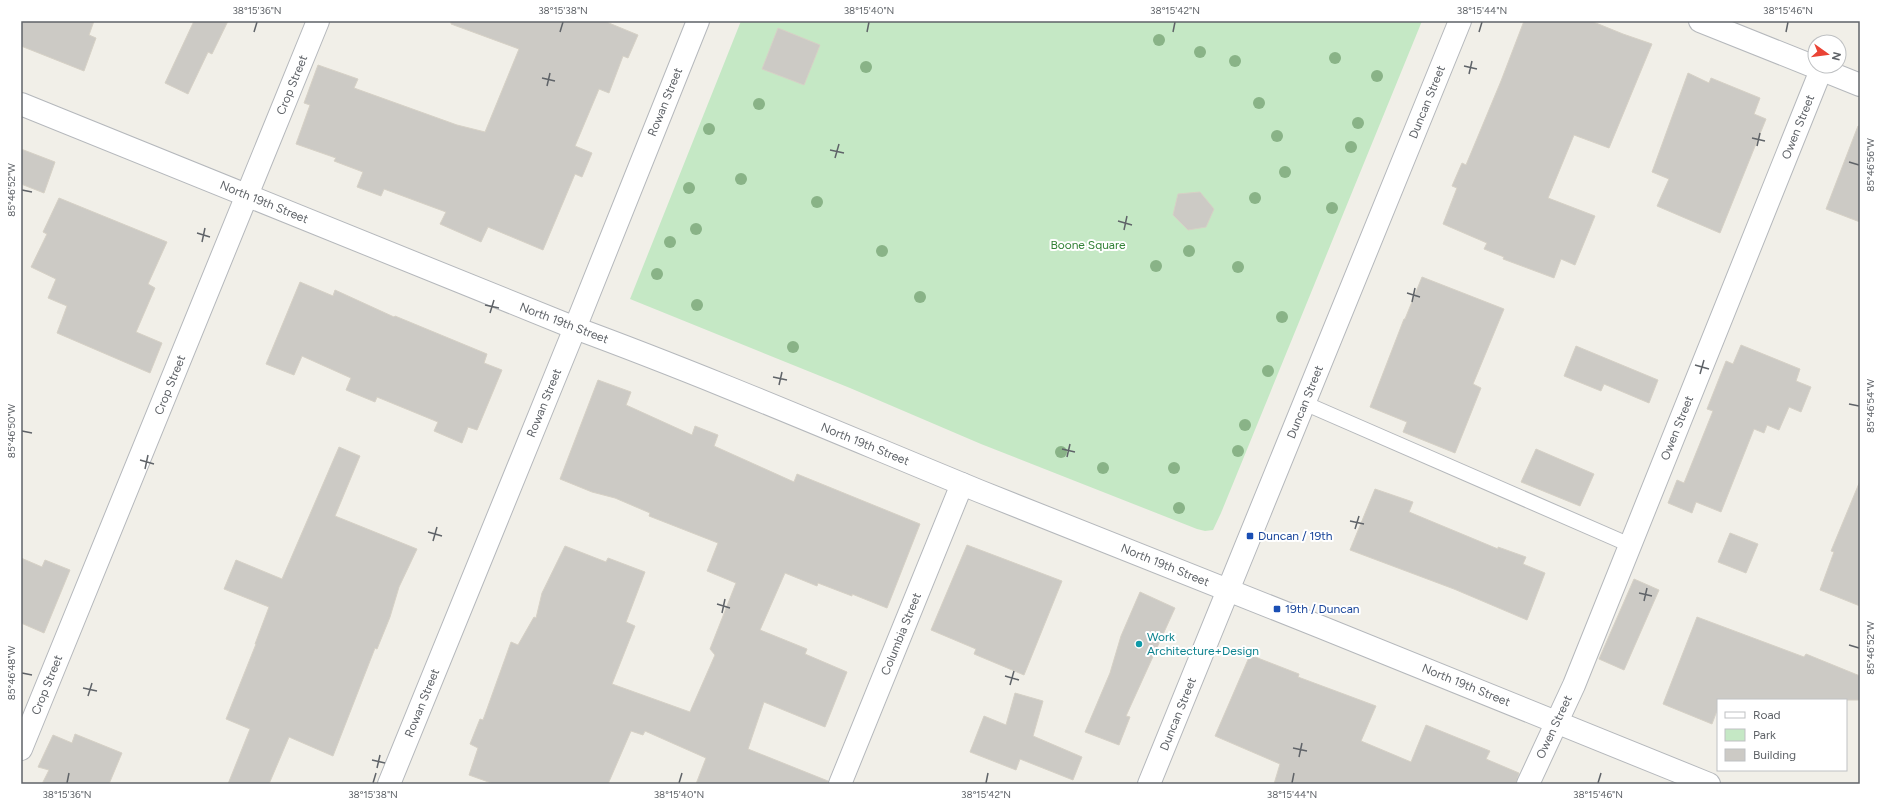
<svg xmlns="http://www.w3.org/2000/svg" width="1881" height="805" font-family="Figtree,sans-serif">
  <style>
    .green { fill: #c5e8c5 }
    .building { fill: #cccac5; stroke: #d6d1c6 }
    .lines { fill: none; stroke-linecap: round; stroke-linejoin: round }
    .service-casing { stroke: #b5b8bc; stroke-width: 16 }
    .minor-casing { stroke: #b5b8bc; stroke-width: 24 }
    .service { stroke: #fff; stroke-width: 14 }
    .minor { stroke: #fff; stroke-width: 22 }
    .tree { fill: #89b387 }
    .ticks { fill: none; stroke: #5f6368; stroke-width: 1.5 }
    .transit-dot { fill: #1a4fb4; stroke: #fff; stroke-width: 1.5 }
    .culture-dot { fill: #0f9aa8; stroke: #fff; stroke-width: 1.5 }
    .labels { text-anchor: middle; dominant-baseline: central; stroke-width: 4; stroke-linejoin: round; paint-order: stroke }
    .street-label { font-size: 12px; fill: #5f6368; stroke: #fff }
    .park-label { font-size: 12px; fill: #348238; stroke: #fff }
    .transit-label { font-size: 12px; fill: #164399; stroke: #fff; text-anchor: start }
    .culture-label { font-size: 12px; fill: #0d838f; stroke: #fff; text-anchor: start }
    .neatline { fill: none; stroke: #5f6368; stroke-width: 1.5 }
    .ticks-label { font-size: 10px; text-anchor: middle; fill: #5f6368 }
  </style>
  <rect width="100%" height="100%" fill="#f1efe8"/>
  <path class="green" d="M741,21H1422L1221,513L1213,530L1205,531L1197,529L981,444L850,388L630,299Z"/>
  <g class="building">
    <path d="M21,21H94L89,35L96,38L84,71L21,46Z"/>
    <path d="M194,21H228L212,54L208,52L188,94L165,83Z"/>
    <path d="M451,21H604L638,35L628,58L623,56L609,93L599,89L575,146L592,153L582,177L575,174L543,250L488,227L481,242L440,224L446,212L384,189L381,196L357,187L363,172L334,161L336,158L296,144L310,105L304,103L318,65L358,79L354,88L457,125L485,132L519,49L451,24Z"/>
    <path d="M1524,21H1591L1623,34L1652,44L1609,148L1574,135L1548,198L1595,216L1575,265L1561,259L1554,278L1503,259L1504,257L1484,249L1487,243L1443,224L1457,188L1452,186L1462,163L1466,165L1501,81Z"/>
    <path d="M778,28L820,45L804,85L762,69Z"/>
    <path d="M1688,73L1709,83L1711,78L1760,98L1754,114L1766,119L1720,233L1657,206L1669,179L1652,172Z"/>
    <path d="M1858,126H1860V222L1826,209Z"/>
    <path d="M21,149L55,162L44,193L21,184Z"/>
    <path d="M1200,192L1214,209L1206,227L1188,230L1173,215L1178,194Z"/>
    <path d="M59,198L167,242L148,284L155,288L136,332L162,343L150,373L57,333L67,306L48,298L56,279L31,267L47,234L43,232Z"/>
    <path d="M1422,277L1504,309L1473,384L1481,388L1455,453L1403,432L1407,422L1370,407L1404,319H1405Z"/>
    <path d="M300,282L333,296L335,290L394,317L395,316L487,354L484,363L502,370L477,430L468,427L462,443L434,431L438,422L377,397L375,402L346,390L351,378L302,356L294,375L266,364Z"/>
    <path d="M1741,345L1800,369L1796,381L1811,387L1801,412L1789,407L1779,430L1767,425L1764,433L1754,429L1721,512L1696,502L1692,513L1668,503L1677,480L1684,483L1713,411L1707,409L1726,361L1733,364Z"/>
    <path d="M1576,346L1658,380L1649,403L1604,384L1601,391L1564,376Z"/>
    <path d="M598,380L631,392L626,405L692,435L695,426L718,435L714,446L794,482L797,474L920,524L887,608L852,594V596L818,583L817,586L785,573L760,630L807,649L805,654L847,672L825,727L764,702L748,749L828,781V784H696L706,758L645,731L643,735L631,731L608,784H494L469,775L478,748L470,744L480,719L483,720L511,642L518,645L534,617L536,618L542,593L565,546L606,562L608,558L645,572L626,622L635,626L612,684L690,712L715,655L710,649L736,583L707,571L718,543L649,516L650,513L615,498L592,492L560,479Z"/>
    <path d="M339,447L360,456L335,516L417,549L399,587L390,617L377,649L375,648L333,756L289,737L269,784H228L250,729L226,719L256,644H255L269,607L224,589L236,560L282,579Z"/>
    <path d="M1536,449L1594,474L1580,506L1521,482Z"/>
    <path d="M1860,481V606L1820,590L1834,552L1831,551Z"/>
    <path d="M1375,489L1413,502L1409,512L1498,549V547L1526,557L1523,564L1545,573L1527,620L1454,589L1350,550Z"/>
    <path d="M1730,533L1758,544L1746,573L1718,562Z"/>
    <path d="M967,545L1062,581L1024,675L974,654L976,649L931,630Z"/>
    <path d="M21,558L42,567L45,560L70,570L44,633L21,623Z"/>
    <path d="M1634,579L1659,590L1624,670L1599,659Z"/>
    <path d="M1140,592L1175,608L1126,716L1130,717L1119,745L1085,732L1110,673L1121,636Z"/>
    <path d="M1697,617L1804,657L1806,654L1860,676V700H1718V708L1712,724L1663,704Z"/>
    <path d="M1250,655L1299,674L1298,677L1376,706L1361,741L1411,762L1426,725L1490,751L1486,759L1519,773L1516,784H1274L1280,764L1215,736Z"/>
    <path d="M1015,693L1043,701L1033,736L1082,757L1073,780L1020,759L1016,770L970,752L984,716L1006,725Z"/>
    <path d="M75,734L122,753L109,784H42L49,770L38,767L53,735L72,743Z"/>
  </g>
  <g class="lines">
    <g class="service-casing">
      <path id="service" d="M1304,403L1630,545"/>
    </g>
    <g class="minor-casing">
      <g id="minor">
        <path d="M1700,21L1860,85"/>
        <path d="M21,104L575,328C711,378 845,436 979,491C1223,588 1466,684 1709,784"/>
        <path d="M21,749L318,21"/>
        <path d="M389,784L575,328L698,21"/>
        <path d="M840,784L962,484"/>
        <path d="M1149,784L1460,21"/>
        <path d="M1528,784L1574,685L1821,70"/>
      </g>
    </g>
    <use href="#service" class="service"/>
    <use href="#minor" class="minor"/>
  </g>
  <g class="tree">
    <circle cx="1159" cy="40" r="6"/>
    <circle cx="1200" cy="52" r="6"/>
    <circle cx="1335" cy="58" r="6"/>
    <circle cx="1235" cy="61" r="6"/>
    <circle cx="866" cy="67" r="6"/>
    <circle cx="1377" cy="76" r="6"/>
    <circle cx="1259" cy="103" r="6"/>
    <circle cx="759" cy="104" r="6"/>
    <circle cx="1358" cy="123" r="6"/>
    <circle cx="709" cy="129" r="6"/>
    <circle cx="1277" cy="136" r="6"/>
    <circle cx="1351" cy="147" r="6"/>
    <circle cx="1285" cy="172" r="6"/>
    <circle cx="741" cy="179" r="6"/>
    <circle cx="689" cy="188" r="6"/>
    <circle cx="1255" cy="198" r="6"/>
    <circle cx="817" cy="202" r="6"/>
    <circle cx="1332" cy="208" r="6"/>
    <circle cx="696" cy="229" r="6"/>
    <circle cx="670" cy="242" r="6"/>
    <circle cx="882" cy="251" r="6"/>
    <circle cx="1189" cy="251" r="6"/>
    <circle cx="1156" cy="266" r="6"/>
    <circle cx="1238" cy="267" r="6"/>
    <circle cx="657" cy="274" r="6"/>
    <circle cx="920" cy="297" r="6"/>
    <circle cx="697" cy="305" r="6"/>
    <circle cx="1282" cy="317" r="6"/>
    <circle cx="793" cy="347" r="6"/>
    <circle cx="1268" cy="371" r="6"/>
    <circle cx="1245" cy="425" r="6"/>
    <circle cx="1238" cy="451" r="6"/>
    <circle cx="1061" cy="452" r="6"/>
    <circle cx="1103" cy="468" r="6"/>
    <circle cx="1174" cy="468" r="6"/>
    <circle cx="1179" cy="508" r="6"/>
  </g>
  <path class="ticks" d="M254,32L257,22M560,32L563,22M867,32L869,22M1173,32L1175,22M1479,32L1482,22M1786,32L1788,22M1464,66L1477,69M1469,74L1472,61M542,78L555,81M547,86L550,73M1752,138L1765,141M1757,146L1760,133M830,150L844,153M835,158L839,144M1849,162L1859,165M22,190L32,192M1118,221L1132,225M1124,230L1127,216M197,233L210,237M202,242L205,228M1407,293L1420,297M1412,302L1415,288M485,305L499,308M490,313L494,300M1695,365L1709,369M1700,374L1704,360M773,377L787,380M779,385L782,372M1849,404L1859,406M22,431L32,433M1062,449L1075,452M1067,457L1070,444M140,460L154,464M145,469L148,455M1350,521L1364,524M1355,529L1359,516M428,532L442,536M433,541L437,527M1639,593L1652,596M1644,601L1647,588M717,604L730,608M722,613L725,599M1849,645L1859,648M22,673L32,675M1005,676L1019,680M1010,685L1014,671M83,688L97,691M88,696L92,683M1293,748L1307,751M1299,757L1302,743M372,760L385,763M377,768L380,755M67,783L69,773M373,783L376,773M679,783L682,773M986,783L988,773M1292,783L1294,773M1598,783L1601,773"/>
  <g class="transit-dot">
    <rect x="1246" y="532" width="8" height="8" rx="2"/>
    <rect x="1273" y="605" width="8" height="8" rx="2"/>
  </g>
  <circle class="culture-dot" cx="1139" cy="644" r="4"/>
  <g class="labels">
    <g class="street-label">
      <text transform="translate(292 85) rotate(-68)">Crop Street</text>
      <text transform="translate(665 102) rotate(-68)">Rowan Street</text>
      <text transform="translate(1427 102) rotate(-68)">Duncan Street</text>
      <text transform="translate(1798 127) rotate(-68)">Owen Street</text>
      <text transform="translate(264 202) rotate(22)">North 19th Street</text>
      <text transform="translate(564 323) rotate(21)">North 19th Street</text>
      <text transform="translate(170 385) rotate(-68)">Crop Street</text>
      <text transform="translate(1305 402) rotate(-68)">Duncan Street</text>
      <text transform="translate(544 403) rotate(-68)">Rowan Street</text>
      <text transform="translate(1677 428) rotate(-68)">Owen Street</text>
      <text transform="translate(865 444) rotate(22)">North 19th Street</text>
      <text transform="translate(1165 565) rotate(22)">North 19th Street</text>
      <text transform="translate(901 634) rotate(-68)">Columbia Street</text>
      <text transform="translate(47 685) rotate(-68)">Crop Street</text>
      <text transform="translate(1466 685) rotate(22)">North 19th Street</text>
      <text transform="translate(422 703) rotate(-68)">Rowan Street</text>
      <text transform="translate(1178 714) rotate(-68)">Duncan Street</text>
      <text transform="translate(1554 727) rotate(-65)">Owen Street</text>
    </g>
    <g class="park-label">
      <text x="1088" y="245">Boone Square</text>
    </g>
    <g class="transit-label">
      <text x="1258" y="536">Duncan / 19th</text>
      <text x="1285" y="609">19th / Duncan</text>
    </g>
    <g class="culture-label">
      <text x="1147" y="637">Work<tspan x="1147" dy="14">Architecture+Design</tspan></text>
    </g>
  </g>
  <rect width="1881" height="805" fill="none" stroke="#ffffff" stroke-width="44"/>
  <rect x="1717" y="699" width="130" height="72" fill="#ffffff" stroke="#bfc1c3"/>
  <rect x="1725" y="712" width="20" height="6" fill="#ffffff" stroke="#bfc1c3"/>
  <text x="1753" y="719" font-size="12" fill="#5f6368">Road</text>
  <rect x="1725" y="729" width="20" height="12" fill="#c5e8c5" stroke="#bfc1c3"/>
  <text x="1753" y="739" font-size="12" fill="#5f6368">Park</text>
  <rect x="1725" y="749" width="20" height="12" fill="#cccac5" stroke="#bfc1c3"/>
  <text x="1753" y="759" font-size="12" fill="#5f6368">Building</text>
  <g transform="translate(1827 54) rotate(104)"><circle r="19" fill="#ffffff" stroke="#bfc1c3"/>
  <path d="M0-3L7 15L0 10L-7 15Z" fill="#ea4335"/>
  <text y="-6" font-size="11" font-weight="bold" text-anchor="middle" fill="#5f6368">N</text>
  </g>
  <rect x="22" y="22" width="1837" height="761" class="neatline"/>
  <g class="ticks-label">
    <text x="257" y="14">38°15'36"N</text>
    <text x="563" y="14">38°15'38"N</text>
    <text x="869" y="14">38°15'40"N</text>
    <text x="1175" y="14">38°15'42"N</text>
    <text x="1482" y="14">38°15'44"N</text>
    <text x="1788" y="14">38°15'46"N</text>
    <text transform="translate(1870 165) rotate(-90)" y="4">85°46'56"W</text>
    <text transform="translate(11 190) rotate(-90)" y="4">85°46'52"W</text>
    <text transform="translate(1870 406) rotate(-90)" y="4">85°46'54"W</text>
    <text transform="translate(11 431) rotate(-90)" y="4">85°46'50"W</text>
    <text transform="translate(1870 648) rotate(-90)" y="4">85°46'52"W</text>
    <text transform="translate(11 673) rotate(-90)" y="4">85°46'48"W</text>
    <text x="67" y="798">38°15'36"N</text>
    <text x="373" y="798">38°15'38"N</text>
    <text x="679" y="798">38°15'40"N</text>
    <text x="986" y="798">38°15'42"N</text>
    <text x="1292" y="798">38°15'44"N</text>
    <text x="1598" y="798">38°15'46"N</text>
  </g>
</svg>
